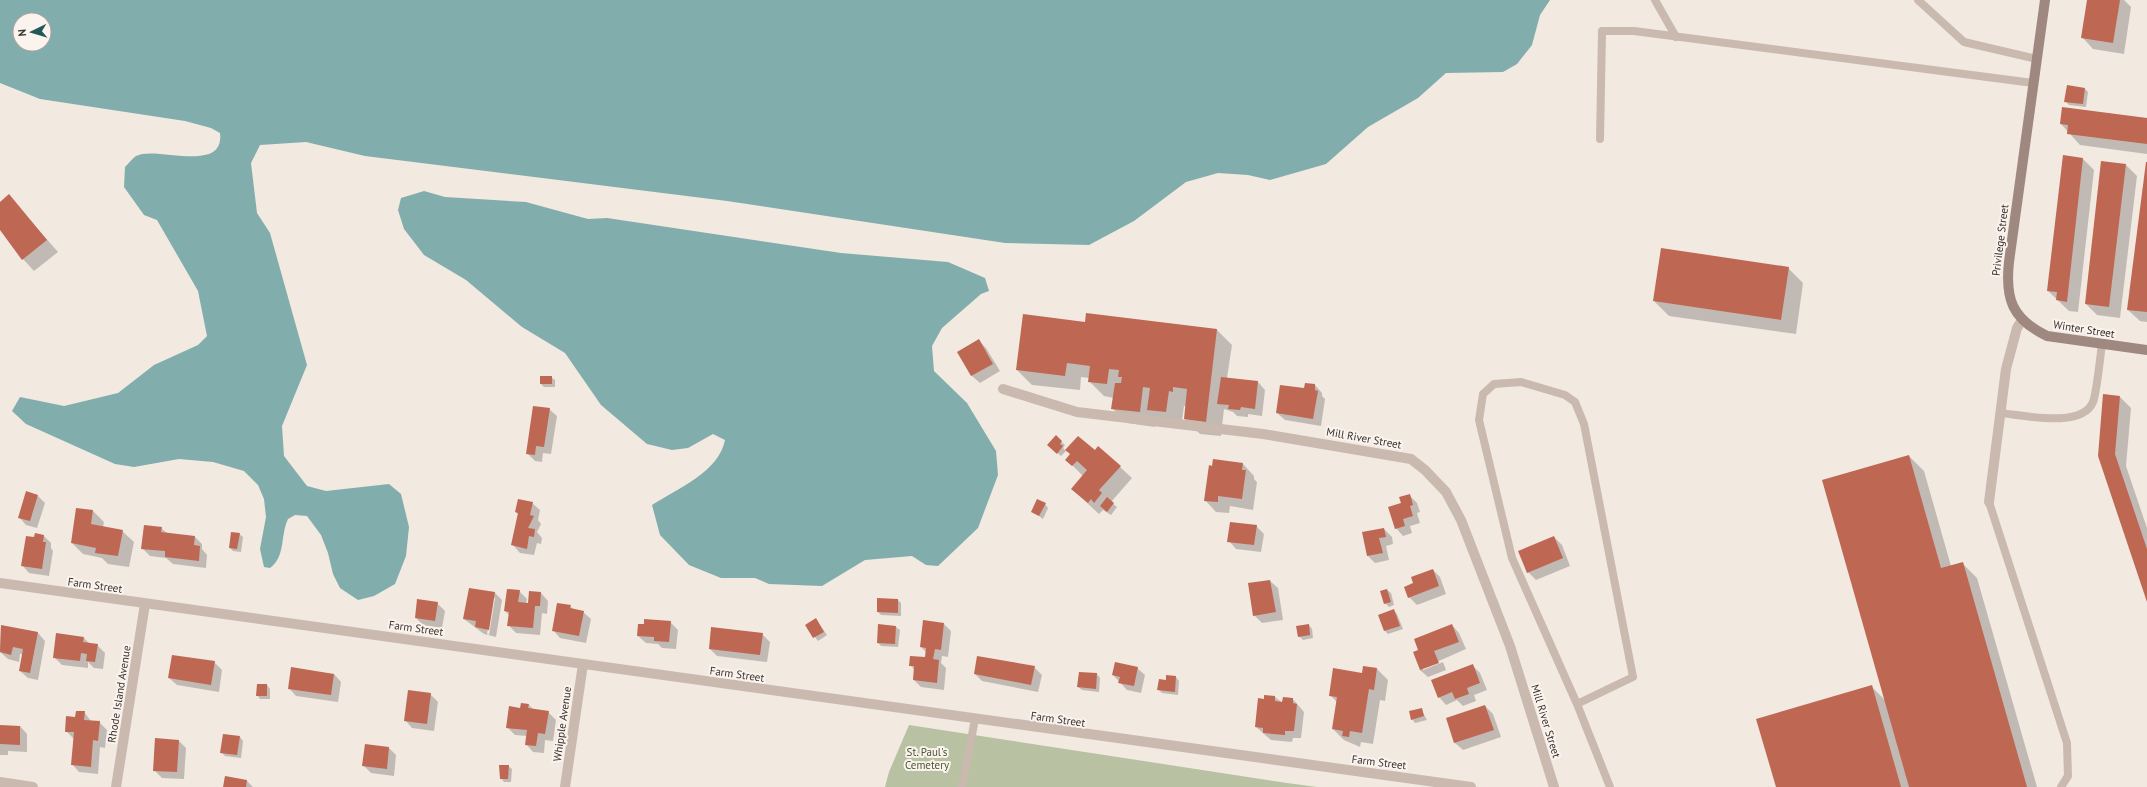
<svg xmlns="http://www.w3.org/2000/svg" width="2147" height="787" font-family="'PT Sans',sans-serif">
  <style>
    .green { fill: #b8c1a2 }
    .water { fill: #82adad; fill-rule: evenodd }
    .shadow { fill: #0003; fill-rule: evenodd }
    .building { fill: #be6753 }
    .lines { fill: none; stroke-linecap: round; stroke-linejoin: round }
    .service { stroke: #cab9ae; stroke-width: 8 }
    .minor { stroke: #cab9ae; stroke-width: 10 }
    .tertiary { stroke: #cab9ae; stroke-width: 10 }
    .secondary { stroke: #9e887f; stroke-width: 10 }
    .labels { text-anchor: middle; dominant-baseline: central; stroke-width: 4; stroke-linejoin: round; paint-order: stroke }
    .street-label { font-size: 11px; fill: #392f2c; stroke: #faf3ee }
    .park-label { font-size: 11px; fill: #4a5631; stroke: #faf3ee }
  </style>
  <rect width="100%" height="100%" fill="#f2e9e1"/>
  <path class="green" d="M909,725L1287,783L1317,787H885L889,772Z"/>
  <g class="water">
    <path d="M0,0H1550L1540,15L1532,45L1517,64L1503,72L1446,73L1418,98L1368,127L1326,164L1270,180L1248,175L1218,173L1186,182L1134,221L1089,245L1005,243L727,201L365,156L306,142L260,145L251,163L257,213L270,233L307,365L282,426L284,456L307,486L326,491L389,484L401,494L409,527L406,556L395,584L374,596L358,600L340,588L333,574L328,553L321,535L307,516L295,515L288,519C280,536 286,556 270,568L264,567L260,549L266,517L264,499L258,485L244,471L213,462L179,459L134,467L115,464L26,424L12,411L20,397L64,406L118,393L154,365L198,345L207,336L198,291L157,220L144,215L124,187L125,167C128,164 132,159 136,156C155,145 225,175 220,133L211,128L185,121L40,99L0,83ZM20,20H44V44H20Z"/>
    <path d="M424,191L445,197L526,202L588,219L607,218L841,253L948,262L985,278L989,291L981,294L942,328L932,346L934,371L967,403L996,451L998,475L978,528L938,566L926,565L912,556L865,560L822,586L769,584L755,578H721L689,565L660,535L652,505C677,489 719,472 725,440L713,434L688,448L672,450L647,444L601,405L565,353L522,327L466,280L424,255L404,229L398,210L401,198Z"/>
  </g>
  <g class="shadow">
    <path d="M2088,0H2124L2131,7L2124,54L2093,49L2082,37Z"/>
    <path d="M2085,89L2088,92L2086,107L2069,105L2065,101Z"/>
    <path d="M2147,119V154L2080,145L2061,124Z"/>
    <path d="M2064,156L2083,159L2094,170L2078,312L2069,311L2048,291Z"/>
    <path d="M2147,163V322L2140,321L2128,310Z"/>
    <path d="M2125,164L2137,176L2120,318L2097,315L2086,304Z"/>
    <path d="M9,196L58,252L34,271L23,259L0,228V203Z"/>
    <path d="M1788,268L1803,283L1796,334L1669,316L1654,301Z"/>
    <path d="M1086,323L1217,330L1232,345L1227,378L1258,382L1265,390L1262,416L1248,414V417L1237,416L1233,412L1224,409L1221,436L1200,434L1185,419L1186,406H1184L1181,427L1156,417L1155,427L1127,423L1112,408L1114,398L1104,396L1089,381V378L1081,377L1080,390L1032,385L1017,370Z"/>
    <path d="M979,341L986,348L1000,371L980,383L972,376L959,352Z"/>
    <path d="M551,377L555,380V387H544L541,384Z"/>
    <path d="M1315,385L1322,393V396L1325,399L1321,426L1285,420L1277,413L1305,390Z"/>
    <path d="M2120,397L2131,408L2126,466L2147,528V600L2099,456Z"/>
    <path d="M549,409L557,416L551,454L543,453L542,462L535,461L527,453Z"/>
    <path d="M1056,437L1065,445L1063,448L1066,451L1061,456L1049,445Z"/>
    <path d="M1095,451L1120,467L1132,478L1111,502L1117,507L1111,515L1103,510L1099,514L1072,489L1083,476L1067,460Z"/>
    <path d="M1909,456L1924,471L1951,566L1962,563L1977,578L2037,787H1777L1871,686L1886,701Z"/>
    <path d="M1214,460L1243,464L1254,476V479L1257,482L1253,510L1230,506L1229,513L1216,512L1205,500Z"/>
    <path d="M1409,495L1417,503L1420,512L1417,513L1420,523L1410,526L1412,533L1403,536L1396,528L1402,504Z"/>
    <path d="M38,496L45,503L37,528L26,525L19,517Z"/>
    <path d="M532,503L540,510L538,520L541,524L537,532L542,538L541,544L537,543L534,555L520,553L513,545L519,515L516,512Z"/>
    <path d="M1045,504L1048,508L1043,519L1032,511Z"/>
    <path d="M77,509L93,511L104,522L103,527L122,531L134,542L129,567L108,564L102,558L83,554L72,543Z"/>
    <path d="M1256,526L1264,534L1261,552L1236,549L1229,541Z"/>
    <path d="M161,528L168,534L195,537L202,544V549L207,555L206,568L173,564L166,558L150,556L142,548Z"/>
    <path d="M1384,529L1392,537L1393,544L1386,546L1389,560L1375,563L1368,556Z"/>
    <path d="M239,534L243,537L241,552L233,551L230,548Z"/>
    <path d="M44,536L51,543V548L53,551L49,576L29,573L22,565L35,538Z"/>
    <path d="M1554,537L1562,545L1570,566L1536,580L1528,572Z"/>
    <path d="M1433,570L1440,577L1446,594L1417,605L1409,597L1415,584Z"/>
    <path d="M1270,581L1278,588L1283,620L1262,623L1254,615Z"/>
    <path d="M1387,590L1391,593L1394,605L1389,607L1385,603Z"/>
    <path d="M519,591L527,599L526,604H529L541,593L548,601L547,614L542,613L540,635L516,633L508,625L509,615L505,611Z"/>
    <path d="M495,593L502,600L496,637L484,634L464,619ZM493,598H495L489,635L487,634Z"/>
    <path d="M898,600L901,603V616L881,615L878,612Z"/>
    <path d="M437,603L445,611L442,628L423,625L416,618Z"/>
    <path d="M570,606L574,610L583,612L591,619L586,643L560,638L553,630Z"/>
    <path d="M1394,611L1397,614L1403,629L1388,634L1385,631Z"/>
    <path d="M816,619L827,635L818,641L806,625Z"/>
    <path d="M670,622L678,630L676,649L662,648L658,644L646,643L638,636L645,625Z"/>
    <path d="M944,624L951,631L948,657L942,656L941,663L946,668L944,690L921,687L914,680L915,670L910,665L926,659L927,653L921,647Z"/>
    <path d="M879,625L896,627L900,630L898,647L881,646L878,643Z"/>
    <path d="M1309,625L1312,629L1313,638L1303,640L1299,636Z"/>
    <path d="M1452,625L1459,633L1466,649L1423,668V670L1443,662L1446,670L1428,677L1420,670L1419,651Z"/>
    <path d="M1,626L38,633L45,641L38,680L28,678L20,671L23,654H20L19,662L8,659L0,652Z"/>
    <path d="M762,634L770,642L767,662L717,656L710,649Z"/>
    <path d="M84,638L90,644L97,645L105,653L103,669L94,668L88,662V668L62,665L54,657Z"/>
    <path d="M214,662L222,670L219,692L177,685L169,678Z"/>
    <path d="M1472,665L1480,673L1487,690L1474,695L1476,701L1463,706L1457,700L1446,705L1439,697Z"/>
    <path d="M1034,667L1042,675L1038,692L982,681L975,674Z"/>
    <path d="M1364,667L1377,669L1388,680L1385,701L1380,700L1373,744L1361,742L1360,747L1344,740L1333,729L1337,702L1330,695L1363,674Z"/>
    <path d="M1137,668L1145,675L1141,693L1127,690L1113,675Z"/>
    <path d="M334,674L341,682L338,702L296,696L289,688Z"/>
    <path d="M1097,674L1100,678L1099,692L1082,690L1078,687Z"/>
    <path d="M1176,677L1179,681L1178,695L1162,693L1159,690L1166,681Z"/>
    <path d="M267,685L270,689V699H260L257,695Z"/>
    <path d="M430,694L438,702L434,731L412,728L405,720Z"/>
    <path d="M1275,697L1283,703L1293,699L1304,712L1301,738H1293L1292,742L1271,740L1256,727L1265,700Z"/>
    <path d="M529,705L534,710L548,712L556,720L553,741L545,740L544,753L533,752L526,744L527,736L515,735L507,727L521,709Z"/>
    <path d="M1485,706L1493,714L1501,737L1463,750L1455,743L1447,719Z"/>
    <path d="M1421,709L1427,720L1415,723L1412,719Z"/>
    <path d="M84,712L91,721L99,722L107,730L105,748L100,747L98,774L79,772L72,764L74,739L66,731L76,718Z"/>
    <path d="M0,726H20L27,734V752L8,751V755H0Z"/>
    <path d="M240,737L243,741L241,758L225,756L221,752Z"/>
    <path d="M179,741L186,748L184,779L162,778L154,770Z"/>
    <path d="M389,748L396,755L394,776L371,773L363,765Z"/>
    <path d="M508,766L512,769L511,782H504L501,778Z"/>
    <path d="M246,780L253,787H224Z"/>
  </g>
  <g class="building">
    <path d="M2087,0H2120L2113,43L2081,38Z"/>
    <path d="M2067,85L2085,88L2083,104L2064,102Z"/>
    <path d="M2062,107L2147,118V144L2067,134L2068,125L2060,124Z"/>
    <path d="M2063,155L2083,158L2067,302L2056,300L2057,292L2047,291Z"/>
    <path d="M2101,161L2126,164L2109,307L2085,304Z"/>
    <path d="M2146,162H2147V312L2127,310Z"/>
    <path d="M9,194L47,240L22,260L0,230V202Z"/>
    <path d="M1661,248L1789,267L1781,320L1653,301Z"/>
    <path d="M1086,313L1217,329L1206,422L1184,419L1187,389L1173,387V392L1169,391L1166,412L1147,410L1150,388L1143,387L1140,412L1111,409L1115,383H1121L1122,377H1118L1119,370L1109,369L1107,384L1088,382L1090,366L1067,363L1065,376L1016,370L1023,314L1085,322Z"/>
    <path d="M979,339L993,364L971,376L957,352Z"/>
    <rect x="540" y="376" width="12" height="8"/>
    <path d="M1221,377L1258,381L1255,409L1241,407L1240,410L1228,409L1229,405L1217,404Z"/>
    <path d="M1305,383L1315,384V390L1318,391L1313,419L1276,413L1280,385L1304,388Z"/>
    <path d="M2103,394L2120,396L2115,454L2147,549V602L2098,456Z"/>
    <path d="M533,406L550,408L544,447L536,446L535,455L526,454Z"/>
    <path d="M1056,435L1062,441L1060,444L1063,446L1057,454L1047,445Z"/>
    <path d="M1078,436L1095,450L1098,446L1121,466L1099,490L1102,493L1094,503L1091,499L1088,503L1071,489L1087,470L1077,461L1072,466L1065,460L1070,454L1065,450Z"/>
    <path d="M1909,455L1941,568L1963,562L2027,787H1909L1822,480Z"/>
    <path d="M1213,459L1243,463L1242,470H1246L1242,499L1218,496V502L1204,501L1209,465L1212,466Z"/>
    <path d="M26,491L38,495L30,521L18,518Z"/>
    <path d="M1410,494L1413,505L1410,506L1413,516L1403,519L1405,526L1395,529L1388,507L1401,503L1399,497Z"/>
    <path d="M1107,497L1114,503L1107,512L1100,506Z"/>
    <path d="M518,499L533,502L530,515L534,516L528,528L535,529L534,537L529,536L527,549L511,545L518,513L515,512Z"/>
    <path d="M1037,499L1046,503L1039,516L1031,512Z"/>
    <path d="M76,508L93,510L91,524L123,530L118,556L95,553L96,548L71,543Z"/>
    <path d="M1230,522L1257,525L1254,545L1227,542Z"/>
    <path d="M144,525L162,527L161,532L195,536L194,545L200,546L199,561L165,557V551L141,549Z"/>
    <path d="M1384,528L1386,537L1379,538L1383,553L1367,556L1362,532Z"/>
    <path d="M231,532L240,533L237,549L229,548Z"/>
    <path d="M35,533L44,535L43,542H46L42,569L21,566L26,536L34,537Z"/>
    <path d="M1554,536L1563,558L1527,573L1518,551Z"/>
    <path d="M1433,569L1439,586L1408,598L1404,587L1413,583L1411,577Z"/>
    <path d="M1270,580L1276,612L1253,616L1248,583Z"/>
    <path d="M469,588L495,592L489,630L475,627L476,621L463,619Z"/>
    <path d="M507,589L520,590L518,602L528,603L529,591L541,592L540,606H535L533,628L507,626L509,612L504,611Z"/>
    <path d="M1387,589L1391,602L1384,604L1380,591Z"/>
    <path d="M877,598L898,599V613L877,612Z"/>
    <path d="M417,599L438,602L435,621L415,618Z"/>
    <path d="M557,603L571,605L570,608L584,611L579,636L552,631Z"/>
    <path d="M1394,609L1400,626L1384,631L1378,615Z"/>
    <path d="M816,618L824,632L813,638L805,625Z"/>
    <path d="M644,619L671,621L669,642L654,641V637L637,636L638,624H644Z"/>
    <path d="M923,620L944,623L941,650L935,649L933,659L939,660L937,683L913,680L914,666H909L910,656L925,657L926,648L920,647Z"/>
    <path d="M878,624L896,626L895,644L877,643Z"/>
    <path d="M1309,624L1310,635L1298,637L1296,626Z"/>
    <path d="M1452,624L1459,642L1434,651L1439,663L1420,670L1413,652L1418,650L1414,639Z"/>
    <path d="M1,625L38,632L30,673L19,671L23,649L13,647L11,655L0,652Z"/>
    <path d="M711,627L763,633L760,655L709,649Z"/>
    <path d="M56,633L84,637L83,642L98,644L95,662L86,661L87,654L81,653L80,661L53,658Z"/>
    <path d="M172,655L215,661L211,685L168,678Z"/>
    <path d="M977,656L1035,666L1031,685L974,674Z"/>
    <path d="M1115,662L1138,667L1134,686L1118,683L1120,677L1112,675Z"/>
    <path d="M1473,664L1480,683L1467,688L1469,694L1455,699L1452,692L1438,698L1431,680Z"/>
    <path d="M1363,666L1377,668L1374,690L1369,689L1362,733L1350,731L1349,737L1342,736L1343,731L1332,729L1337,697L1329,696L1333,668L1362,673Z"/>
    <path d="M291,667L334,674L331,695L288,689Z"/>
    <path d="M1079,672L1097,673L1096,689L1077,687Z"/>
    <path d="M1166,675L1176,676L1175,692L1157,690L1159,679L1166,680Z"/>
    <path d="M257,684H267V696H256Z"/>
    <path d="M1872,685L1901,787H1776L1756,719Z"/>
    <path d="M408,690L431,693L427,724L404,721Z"/>
    <path d="M1264,695L1275,696V701L1282,702L1283,697L1293,698V703L1297,704L1294,731H1285V735L1263,733V728L1255,727L1258,698L1264,699Z"/>
    <path d="M521,703L529,704L528,708L549,711L545,734L538,733L536,746L525,745L527,730L506,728L509,706L520,708Z"/>
    <path d="M1485,705L1494,730L1454,743L1446,718Z"/>
    <path d="M1422,708L1424,716L1411,720L1409,711Z"/>
    <path d="M76,711H85L84,720L100,721L98,741L93,740L91,767L71,765L74,732H65L66,716L75,717Z"/>
    <path d="M0,725L20,726V745L0,744Z"/>
    <path d="M223,734L240,736L237,755L220,753Z"/>
    <path d="M155,738L179,740L177,772L153,771Z"/>
    <path d="M365,744L389,747L387,769L362,766Z"/>
    <path d="M499,765H509L508,779H500Z"/>
    <path d="M225,776L247,780L246,787H223Z"/>
  </g>
  <g class="lines">
    <g class="service">
      <path d="M1655,0L1676,37"/>
      <path d="M1918,0L1964,42L2037,59"/>
      <path d="M1600,139L1602,31H1634L2033,83"/>
      <path d="M2000,413C2023,415 2082,429 2093,402C2097,391 2100,358 2102,344"/>
      <path d="M1989,502L2067,743L2068,776L2061,787"/>
      <path d="M1577,704L1633,677L1584,424L1575,402L1565,395L1521,382L1494,384L1483,394L1479,420L1512,558L1577,704L1610,787"/>
      <path d="M962,787L975,719"/>
    </g>
    <g class="minor">
      <path d="M1003,389L1077,412L1263,434L1411,459L1425,470L1446,492L1461,520L1510,646L1554,787"/>
      <path d="M1989,502L2006,369L2017,328L2022,320"/>
      <path d="M0,782L33,787"/>
      <path d="M116,787L145,604"/>
      <path d="M565,787L583,664"/>
    </g>
    <path class="tertiary" d="M0,583L1471,787"/>
    <path class="secondary" d="M2045,0L2009,262C2005,299 2012,319 2047,336L2147,350"/>
  </g>
  <g class="labels">
    <g class="street-label">
      <text transform="translate(2000 240) rotate(-83)">Privilege Street</text>
      <text transform="translate(2084 329) rotate(9)">Winter Street</text>
      <text transform="translate(1364 438) rotate(10)">Mill River Street</text>
      <text transform="translate(95 585) rotate(8)">Farm Street</text>
      <text transform="translate(416 628) rotate(8)">Farm Street</text>
      <text transform="translate(737 674) rotate(8)">Farm Street</text>
      <text transform="translate(119 694) rotate(-81)">Rhode Island Avenue</text>
      <text transform="translate(1058 719) rotate(8)">Farm Street</text>
      <text transform="translate(1546 721) rotate(73)">Mill River Street</text>
      <text transform="translate(562 724) rotate(-82)">Whipple Avenue</text>
      <text transform="translate(1379 762) rotate(7)">Farm Street</text>
    </g>
    <g class="park-label">
      <text x="927" y="752">St. Paul's<tspan x="927" dy="13">Cemetery</tspan></text>
    </g>
  </g>
  <g transform="translate(32 32) rotate(265)"><circle r="19" fill="#faf3ee" stroke="#ada5a0"/>
  <path d="M0-3L7 15L0 10L-7 15Z" fill="#235858"/>
  <text y="-6" font-size="11" font-weight="bold" text-anchor="middle" fill="#392f2c">N</text>
  </g>
</svg>
